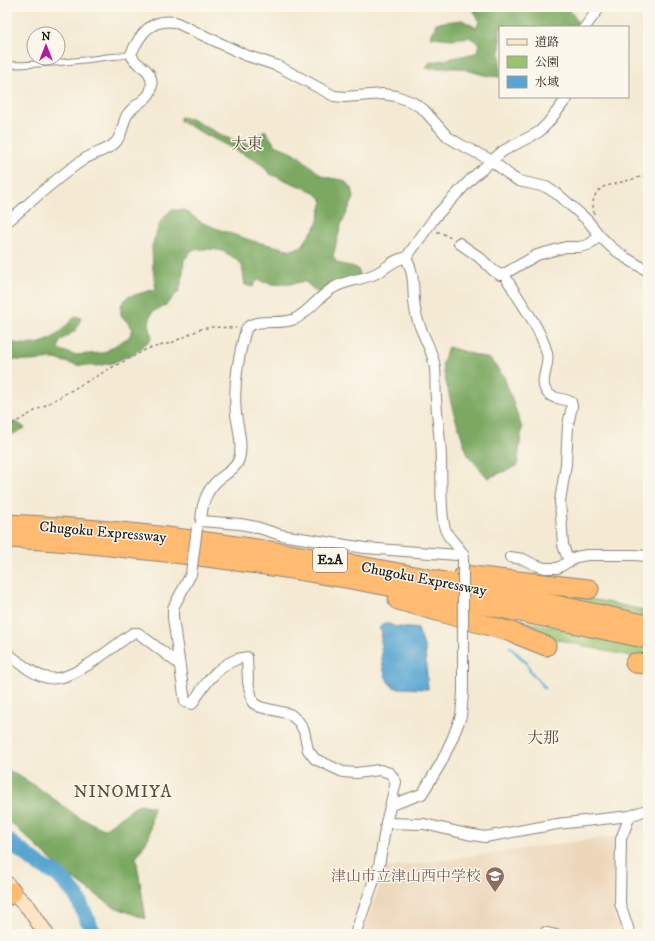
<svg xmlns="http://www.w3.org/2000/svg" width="655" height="941" font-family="'IM FELL DW Pica','Noto Serif JP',serif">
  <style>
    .built { fill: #edd7bb }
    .green { fill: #9ac36f; stroke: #5b7046 }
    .forest { fill: #7ba962; stroke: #4c623f }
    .water { fill: #58a5d1; stroke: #3a6076 }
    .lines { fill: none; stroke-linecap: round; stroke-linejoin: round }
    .stream { stroke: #58a5d1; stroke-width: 2.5 }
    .river { stroke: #58a5d1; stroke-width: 16 }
    .lane-casing { stroke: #888378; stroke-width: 7 }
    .street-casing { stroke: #888378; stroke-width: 12 }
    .secondary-casing { stroke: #888378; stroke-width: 17 }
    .highway-casing { stroke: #888378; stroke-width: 21 }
    .path { stroke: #888378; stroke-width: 1.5; stroke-dasharray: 3 3; stroke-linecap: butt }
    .lane { stroke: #fff; stroke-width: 5 }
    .street { stroke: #fff; stroke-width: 10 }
    .secondary { stroke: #ffe4c6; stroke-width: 15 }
    .highway { stroke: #febb71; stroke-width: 19 }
    .street-bridge-casing { stroke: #888378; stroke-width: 12; stroke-linecap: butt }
    .street-bridge { stroke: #fff; stroke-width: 10 }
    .labels { text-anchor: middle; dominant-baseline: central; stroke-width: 3; stroke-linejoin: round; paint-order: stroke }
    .shield { fill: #fbf7ec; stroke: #5f5e5a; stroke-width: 1 }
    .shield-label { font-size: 14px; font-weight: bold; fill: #1c1c1c }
    .street-label { font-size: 15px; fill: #1c1c1c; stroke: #fbf7ec }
    .education-label { font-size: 15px; fill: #785e54; stroke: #fbf7ec; text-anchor: end }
    .neighbourhood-label { font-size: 16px; fill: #5e4b38; stroke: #fbf7ec }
    .quarter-label { font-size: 17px; letter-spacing: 1px; fill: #5e4b38; stroke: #fbf7ec }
  </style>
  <rect width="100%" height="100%" fill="#fbf7ec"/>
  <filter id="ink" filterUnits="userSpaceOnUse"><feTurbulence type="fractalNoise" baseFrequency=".025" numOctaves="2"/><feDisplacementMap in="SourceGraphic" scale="8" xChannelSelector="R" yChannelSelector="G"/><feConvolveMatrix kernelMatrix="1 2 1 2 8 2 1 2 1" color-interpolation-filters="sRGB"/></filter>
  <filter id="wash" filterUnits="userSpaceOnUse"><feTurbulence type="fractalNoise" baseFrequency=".012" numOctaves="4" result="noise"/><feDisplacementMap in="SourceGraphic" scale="16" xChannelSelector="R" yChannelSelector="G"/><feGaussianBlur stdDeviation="0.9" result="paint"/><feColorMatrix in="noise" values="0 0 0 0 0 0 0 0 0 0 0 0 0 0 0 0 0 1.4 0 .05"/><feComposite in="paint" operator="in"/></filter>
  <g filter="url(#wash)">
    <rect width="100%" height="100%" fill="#f4ead4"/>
    <path class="built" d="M614,836L615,838L613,857L614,917L624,934H362L386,868Z"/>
    <g class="green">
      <path d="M531,592H558L648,611V617Z"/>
      <path d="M433,603L648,646V659C575,647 504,625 433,603Z"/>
    </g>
    <g class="forest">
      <path d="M472,7H568L577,21L578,27H500V77L488,76L459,68H426L429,63L476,53L480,44L469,37L453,39L431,37L436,23L462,20L477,28L479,21Z"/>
      <path d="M180,117L191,119L228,138L257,147L262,145L260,134L265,130L275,145L295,153L321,175L329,178L343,180L352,188L354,198L341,225L333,256L337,263L357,268L360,274L340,281L325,291L317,292L304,281C286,286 275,286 257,280L253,287L245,285L242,265C223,248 217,248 192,250L184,260L182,280L179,291L166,305L152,312L149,323L152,338L135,353L112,363L96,366L76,365L55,359L30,361L7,359V341C23,346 42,346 55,336C63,330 69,322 76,316L81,318L76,330L60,341L58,349L74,355L103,353L129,337L133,329L121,315V305L127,297L156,289L153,269L152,246L161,220L171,210H184L201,222L223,231L253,241L292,250L302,246L317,224L323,201L314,192L270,174L260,163L180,121Z"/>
      <path d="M448,347L490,359L504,377L522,428L517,466L488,478L468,455L453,411L442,365Z"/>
      <path d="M16,422L25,428L7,437V424Z"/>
      <path d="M7,769L39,788L78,817L104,829L140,804L153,807L149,837L136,858L146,919L112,906L65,873L17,828L7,820Z"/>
    </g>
    <path class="water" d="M384,623L392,625V626L418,629L425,649L428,689L396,688C381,684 381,649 381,636L380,637L382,633L379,628Z"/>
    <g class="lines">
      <path class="stream" d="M510,647L526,662L531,672L545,688"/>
      <path class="river" d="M7,840L38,864L58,875L76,895L94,934"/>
    </g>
  </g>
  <g filter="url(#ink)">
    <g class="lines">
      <g class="lane-casing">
        <g id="lane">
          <path d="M7,65C38,65 69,62 100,58C111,56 121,57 131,54"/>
          <path d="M544,930L563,934"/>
        </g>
      </g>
      <g class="street-casing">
        <g id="street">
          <path d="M585,27L600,7"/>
          <path d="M7,222C32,201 56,178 83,160C93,153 107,151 115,143C123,135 122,124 127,115C135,101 156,100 151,79C149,66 135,67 131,54C140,34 151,18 175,22L245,55L278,66L334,96L345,97L383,94L396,96L412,102L423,109L448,137L461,145L491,160L512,177L519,181L546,187L560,196L588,221L600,236L611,247L626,258L648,271"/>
          <path d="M459,243L479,257L494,271L500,275L504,274L537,255L566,247H579L588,245L600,236"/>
          <path d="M406,258C395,258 387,268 377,273C363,280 346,280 333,288C319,296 310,311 295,319C280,326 255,317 246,329C238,357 233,385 236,414C238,428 243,445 239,459C236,469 225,474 218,480C205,492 202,505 201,521L240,524L256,527L281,535L365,548L457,555L463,553"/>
          <path d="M406,258C417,277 411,294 416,314C420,333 433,349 435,368C436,378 435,388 436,398C437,420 441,441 441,462C442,482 440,505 444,525C446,540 462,545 463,558"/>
          <path d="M406,258L435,217L472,178L503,151L539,132L547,124L568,97"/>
          <path d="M504,274C518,300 539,324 547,353C550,365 540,379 545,389C550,400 561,397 571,402L572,406L568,425L566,464L560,501L563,545L566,554L571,561"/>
          <path d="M510,557L523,559L535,565L545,568H558L576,557L587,555H634L648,556"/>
          <path d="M191,574L173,608V618L185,702L192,704C203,687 215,668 235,660C239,658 243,658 247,657L248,682L253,703L260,707L290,714L299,722L304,731L308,750L315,759L343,772L356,773L380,770L390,773L396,782L386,823L379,866L355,934"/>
          <path d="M7,653C19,662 34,676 49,678C72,683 113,646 133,633H138L179,664"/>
          <path d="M391,805L422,794L441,763L453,737L461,716L463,693V631"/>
          <path d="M386,823L424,824L467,834L485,837L557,824L630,816"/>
          <path d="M630,934L620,903L621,839L630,816L643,811H648"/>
        </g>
      </g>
      <g class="secondary-casing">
        <path id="secondary" d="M7,884L12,892L29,908L46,934"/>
      </g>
      <g class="highway-casing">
        <g id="highway">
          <path d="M7,524C224,533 437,579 648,625"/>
          <path d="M7,538C51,540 94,544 137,549C309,566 479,603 648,639"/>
          <path d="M464,575L589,589"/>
          <path d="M398,600L511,632L546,646"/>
          <path d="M635,663L648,664"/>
          <path d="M7,896L12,892"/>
        </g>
      </g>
      <g class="path">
        <path d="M594,214C592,202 592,195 603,187L648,175"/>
        <path d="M437,232H440L451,238"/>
        <path d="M7,427L109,369L147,349L171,343L201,329L212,327L236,328"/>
      </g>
      <use href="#lane" class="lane"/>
      <use href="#street" class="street"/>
      <use href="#secondary" class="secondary"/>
      <use href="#highway" class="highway"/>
      <g class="street-bridge-casing">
        <g id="street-bridge">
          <path d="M463,559V631"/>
          <path d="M191,574L197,528"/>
        </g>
      </g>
      <use href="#street-bridge" class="street-bridge"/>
    </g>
  </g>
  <defs>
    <g id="school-pin" transform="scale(1)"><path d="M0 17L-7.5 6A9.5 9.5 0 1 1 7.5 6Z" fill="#8d6e63" stroke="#fbf7ec"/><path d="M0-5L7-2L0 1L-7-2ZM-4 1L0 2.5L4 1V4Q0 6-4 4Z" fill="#fff"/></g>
  </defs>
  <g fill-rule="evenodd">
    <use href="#school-pin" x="495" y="876"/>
  </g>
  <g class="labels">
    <rect class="shield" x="313" y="548" width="34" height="24" rx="3"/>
    <g class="shield-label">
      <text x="330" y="560">E2A</text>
    </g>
    <g class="street-label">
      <text transform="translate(103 532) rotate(5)">Chugoku Expressway</text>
      <text transform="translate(424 579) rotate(11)">Chugoku Expressway</text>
    </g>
    <g class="education-label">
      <text x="481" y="876">津山市立津山西中学校</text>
    </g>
    <g class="neighbourhood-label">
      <text x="247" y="144">大東</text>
      <text x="543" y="738">大那</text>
    </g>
    <g class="quarter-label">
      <text x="123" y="792">NINOMIYA</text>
    </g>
  </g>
  <rect width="655" height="941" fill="none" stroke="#fbf7ec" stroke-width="24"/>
  <rect x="499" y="26" width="130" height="72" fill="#fbf7ec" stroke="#a29f99"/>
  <rect x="507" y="39" width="20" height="6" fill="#ffe4c6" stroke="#a29f99"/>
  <text x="535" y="46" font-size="12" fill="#1c1c1c">道路</text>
  <rect x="507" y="56" width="20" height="12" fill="#9ac36f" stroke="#a29f99"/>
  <text x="535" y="66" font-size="12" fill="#1c1c1c">公園</text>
  <rect x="507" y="76" width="20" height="12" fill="#58a5d1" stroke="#a29f99"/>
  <text x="535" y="86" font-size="12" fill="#1c1c1c">水域</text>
  <g transform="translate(46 46)"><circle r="19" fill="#fbf7ec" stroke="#a29f99"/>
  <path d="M0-3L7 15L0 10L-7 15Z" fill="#b5179e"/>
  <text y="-6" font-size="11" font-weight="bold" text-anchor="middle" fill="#1c1c1c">N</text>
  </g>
</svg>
